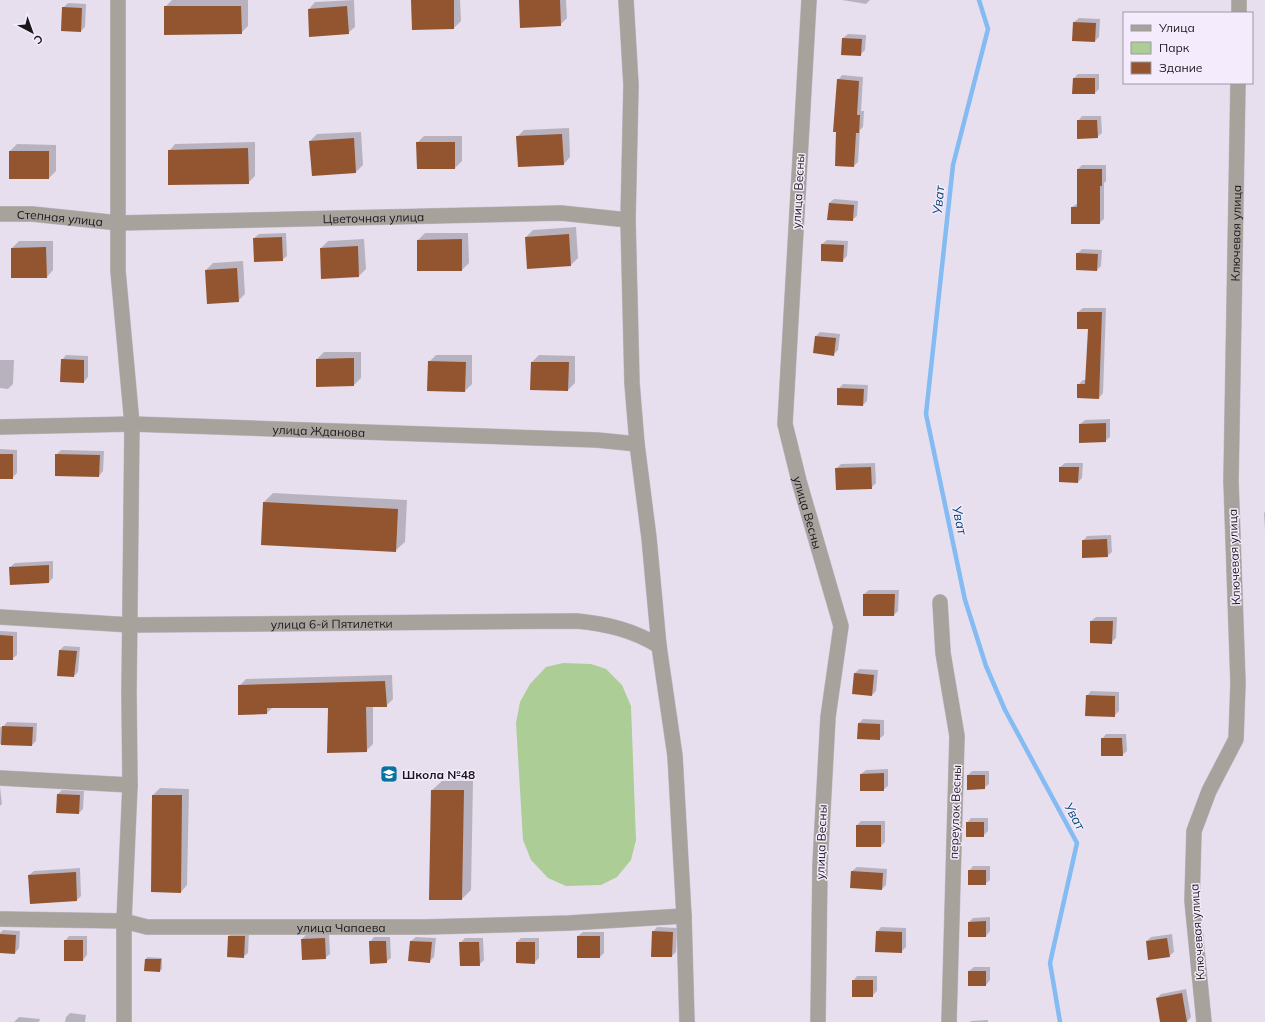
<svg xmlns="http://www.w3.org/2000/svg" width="1265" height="1022" font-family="Mulish,sans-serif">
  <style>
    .green { fill: #accd95 }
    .shadow { fill: #0003 }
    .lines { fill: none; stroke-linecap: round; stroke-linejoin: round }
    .stream { stroke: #83bbf2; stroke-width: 4.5 }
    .building { fill: #935430 }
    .minor-casing { stroke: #c2bbc8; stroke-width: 16 }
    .minor { stroke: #a7a39c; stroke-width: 15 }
    .labels { text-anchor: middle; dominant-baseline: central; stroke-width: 3; stroke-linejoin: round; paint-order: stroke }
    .street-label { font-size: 12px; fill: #1a171c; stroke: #f4ecfc }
    .poi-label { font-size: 12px; font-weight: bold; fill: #1a171c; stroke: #f4ecfc; text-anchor: start }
    .water-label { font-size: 13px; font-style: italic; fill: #034476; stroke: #f4ecfc }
  </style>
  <rect width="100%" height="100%" fill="#e7dfee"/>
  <path class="green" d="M563,663L591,664L606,669L622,685L631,706L636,840L631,860L617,877L601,885L566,886L548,878L531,860L523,840L516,723L520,702L530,684L546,667Z"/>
  <g class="shadow">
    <path d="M172,0H248V26L241,33L165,7Z"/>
    <path d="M354,0L355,27L348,33L309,9L315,2Z"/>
    <path d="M412,0H460L461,21L454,28Z"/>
    <path d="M520,0H566L567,18L560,25Z"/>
    <path d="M842,0H870L866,4Z"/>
    <path d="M68,3L86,4L85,27L81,31L63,8Z"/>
    <path d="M1079,18L1100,19L1099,37L1095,41L1074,22Z"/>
    <path d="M848,34L866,35L865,50L860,55L843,38Z"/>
    <path d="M1078,74H1099V89L1095,93L1074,78Z"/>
    <path d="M842,75L863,77L861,111H864L863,127L860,130L858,162L854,166L838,80Z"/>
    <path d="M1082,116H1101L1102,133L1097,137L1078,121Z"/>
    <path d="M569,128L570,157L564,164L517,137L524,130Z"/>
    <path d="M361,132L363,165L356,172L313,175L310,141L317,134Z"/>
    <path d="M424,136H462V161L455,168L417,143Z"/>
    <path d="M255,142V176L248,183L169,151L175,144Z"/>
    <path d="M17,144L56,145V171L49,178L10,151Z"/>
    <path d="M1082,165H1106V181L1104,183V219L1099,223L1072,207L1078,203V169Z"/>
    <path d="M834,199L858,201L857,216L852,220L829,203Z"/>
    <path d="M576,227L578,258L571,265L526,237L533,230Z"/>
    <path d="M286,233L287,256L282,260L254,238L259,234Z"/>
    <path d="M425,233H468L469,263L462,270L418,240Z"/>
    <path d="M364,239L366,269L359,276L322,278L321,248L328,241Z"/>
    <path d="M827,240L848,241L847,256L842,261L822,244Z"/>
    <path d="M19,241H53V270L47,277L12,248Z"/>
    <path d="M1082,249L1102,250L1101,266L1097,270L1077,254Z"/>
    <path d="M243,261L245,294L238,301L206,270L213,263Z"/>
    <path d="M1083,308H1106L1103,393L1099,398L1078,385L1083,380H1086L1089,328L1078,312Z"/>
    <path d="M820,332L840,334L838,350L833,355L816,336Z"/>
    <path d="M324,352H361V378L354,385L317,359Z"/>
    <path d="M66,355L88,356V377L84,382L62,360Z"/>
    <path d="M436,355H472V384L465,391L429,362Z"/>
    <path d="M539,355L575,356V383L568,390L532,362Z"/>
    <path d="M0,360H14L13,384L8,389L0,388Z"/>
    <path d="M843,384L868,385L867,401L863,405L838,389Z"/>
    <path d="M1110,419V437L1105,441L1080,424L1085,420Z"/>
    <path d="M0,449L17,450V473L12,478H0Z"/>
    <path d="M61,450L104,451L103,471L99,476L56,455Z"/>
    <path d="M875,463L876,483L871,488L836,469L841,464Z"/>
    <path d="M1065,463H1083L1082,478L1078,482H1060V467Z"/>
    <path d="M273,493L407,500L405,542L395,551L262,544L264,502Z"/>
    <path d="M1265,512V529L1264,513Z"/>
    <path d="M1111,535L1112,552L1107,556L1083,541L1087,536Z"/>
    <path d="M53,561V578L49,582L10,567L15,563Z"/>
    <path d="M869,590H899L898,611L894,615L864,594Z"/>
    <path d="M1096,617H1117L1116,638L1111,643L1091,642V621Z"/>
    <path d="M0,631L17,632V655L12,659H0Z"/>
    <path d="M64,646L80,647L78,672L74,676L60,650Z"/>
    <path d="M859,669L878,670L876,691L872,695L855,673Z"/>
    <path d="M392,675L393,699L386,706H373V744L366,751L329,707H273L267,713L239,686L246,679Z"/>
    <path d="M1091,691L1119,692V711L1114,716L1087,696Z"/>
    <path d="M863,719L884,720V735L879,739L859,723Z"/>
    <path d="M7,722L37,723L36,741L32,745L0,744V727H3Z"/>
    <path d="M1106,734H1126L1127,751L1122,755L1102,739Z"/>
    <path d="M888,769V786L883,790L861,774L866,770Z"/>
    <path d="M972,771H989V784L984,788L968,775Z"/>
    <path d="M442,781H473L471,890L462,899H430L432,790Z"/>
    <path d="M0,787L2,804L0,806Z"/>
    <path d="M160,788L189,789L187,885L181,892L153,795Z"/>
    <path d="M62,790L84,791L83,809L79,813L58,794Z"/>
    <path d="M971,818H988V831L983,836L967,823Z"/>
    <path d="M861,821H885V842L881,846L857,825Z"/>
    <path d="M973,866H990V880L985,884L969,871Z"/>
    <path d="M857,867L887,869L886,885L882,889L852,871Z"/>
    <path d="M80,868L81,896L77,900L31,903L29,875L34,871Z"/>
    <path d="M990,917V931L986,936L969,922L973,918Z"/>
    <path d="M657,927L677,928L676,952L672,956L653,932Z"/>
    <path d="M881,927L906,928V947L901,952L877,932Z"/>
    <path d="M3,930L20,931L19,948L15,953L0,952V933Z"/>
    <path d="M233,932H249L248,953L243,957L229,936Z"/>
    <path d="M583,932H604V953L600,957L578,936Z"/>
    <path d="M307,934H329L330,954L325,958L303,959L302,939Z"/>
    <path d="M1172,934L1174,952L1169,956L1147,941L1151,937Z"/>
    <path d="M69,936H87V955L83,960L65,941Z"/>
    <path d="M374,937H390L391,958L386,962L370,942Z"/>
    <path d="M416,937L436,938L434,957L429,962L409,960L411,941Z"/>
    <path d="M465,938H483L484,960L479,965L460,943Z"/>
    <path d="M521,938H539V958L534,963L517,942Z"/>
    <path d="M147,957L162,958V969L160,971L146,959Z"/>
    <path d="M974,967H990V980L986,985L969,971Z"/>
    <path d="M857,976H877V991L872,996L853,981Z"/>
    <path d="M1186,989L1191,1017L1187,1022H1161L1157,998L1161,994Z"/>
    <path d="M70,1013L86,1015L85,1022H65L66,1017Z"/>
    <path d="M19,1017L40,1019L39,1022H14Z"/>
    <path d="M988,1020V1022H970L971,1021Z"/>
  </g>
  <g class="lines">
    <path class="stream" d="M979,0L988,29L953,165L926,414L965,600L986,666L1005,710L1077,843L1050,963L1060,1022"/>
  </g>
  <g class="building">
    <path d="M411,0H454V29L412,30Z"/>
    <path d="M519,0H560L561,26L520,28Z"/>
    <path d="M164,6H241L242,34L164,35Z"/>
    <path d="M347,6L349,34L309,37L308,9Z"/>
    <path d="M62,7L82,8L81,32L61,31Z"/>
    <path d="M1073,22L1096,23L1095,42L1072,41Z"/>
    <path d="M842,38L862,39L861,56L841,55Z"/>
    <path d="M1073,78H1095V94H1072Z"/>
    <path d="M837,79L859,81L857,115H860L859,133H856L854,167L835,166L836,132H833Z"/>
    <path d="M1077,120H1097L1098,138L1077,139Z"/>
    <path d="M562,134L564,165L518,167L516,136Z"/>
    <path d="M354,138L356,173L312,176L309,141Z"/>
    <path d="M416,142H455V169H417Z"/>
    <path d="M248,148L249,184L168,185V150Z"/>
    <rect x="9" y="151" width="40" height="28"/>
    <path d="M1077,169H1102V186H1100V224H1071V207H1077Z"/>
    <path d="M829,203L854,205L853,221L827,220Z"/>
    <path d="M569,234L571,266L527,269L525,237Z"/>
    <path d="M282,237L283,261L254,262L253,238Z"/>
    <path d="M462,239V271H417V240Z"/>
    <path d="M821,244L844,245L843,262L821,261Z"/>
    <path d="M358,246L359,277L321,279L320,248Z"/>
    <path d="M46,247L47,278H11V248Z"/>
    <path d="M1076,253L1098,254L1097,271L1076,270Z"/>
    <path d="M237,268L239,302L207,304L205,270Z"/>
    <path d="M1077,312H1102L1099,399L1077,398V384H1085L1088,329H1077Z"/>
    <path d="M815,336L836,338L834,356L813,353Z"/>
    <path d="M354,358V386L316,387V359Z"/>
    <path d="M61,359L84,360V383L60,382Z"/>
    <path d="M428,361L466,362L465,392L427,391Z"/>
    <path d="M531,362H569L568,391L530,390Z"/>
    <path d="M837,388L864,389L863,406L837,405Z"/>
    <path d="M1106,423V442L1079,443V424Z"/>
    <rect x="0" y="454" width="13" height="25"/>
    <path d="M55,454L100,455L99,477L55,476Z"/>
    <path d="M871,467L872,489L836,490L835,468Z"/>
    <path d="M1059,467H1079L1078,483L1059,482Z"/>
    <path d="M263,502L398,509L396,552L261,545Z"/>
    <path d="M1107,539L1108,557L1082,558V540Z"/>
    <path d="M49,565V583L10,585L9,567Z"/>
    <path d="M863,594H895L894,616H863Z"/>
    <path d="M1090,621H1113L1112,644L1090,643Z"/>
    <path d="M0,635L13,636V660H0Z"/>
    <path d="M59,650L77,651L74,677L57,676Z"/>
    <path d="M854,673L874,675L872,696L852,694Z"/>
    <path d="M385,681L387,707H366L367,752L327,753L328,708H267V714L238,715V685Z"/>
    <path d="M1086,695L1115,696V717L1085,716Z"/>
    <path d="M858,723L880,724V740L857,739Z"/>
    <path d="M2,726L33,727L32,746L1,745Z"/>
    <path d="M1101,738H1122L1123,756H1101Z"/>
    <path d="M884,773V791H860V774Z"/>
    <path d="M967,775H985V789L967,790Z"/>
    <path d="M431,790H464L462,900H429Z"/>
    <path d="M57,794L80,795L79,814L56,813Z"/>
    <path d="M152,795H182L181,893L151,892Z"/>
    <rect x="966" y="822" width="18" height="15"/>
    <rect x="856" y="825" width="25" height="22"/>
    <rect x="968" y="870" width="18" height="15"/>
    <path d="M851,871L883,873L882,890L850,888Z"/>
    <path d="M76,872L77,901L30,904L28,875Z"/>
    <path d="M986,921V937H968V922Z"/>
    <path d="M652,931L673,932L672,957H651Z"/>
    <path d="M876,931L902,932V953L875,952Z"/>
    <path d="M0,934L16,935L15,954L0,953Z"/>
    <path d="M228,936H245L244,958L227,957Z"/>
    <rect x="577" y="936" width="23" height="22"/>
    <path d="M325,938L326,959L302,960L301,939Z"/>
    <path d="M1167,938L1170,957L1148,960L1146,941Z"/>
    <rect x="64" y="940" width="19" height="21"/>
    <path d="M369,941H386L387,963L370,964Z"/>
    <path d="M410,941L432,942L430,963L408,961Z"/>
    <path d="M459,942H479L480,966H460Z"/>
    <path d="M516,942H535V964L516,963Z"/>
    <path d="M145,959H161L160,972L144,971Z"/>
    <rect x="968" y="971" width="18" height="15"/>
    <rect x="852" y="980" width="21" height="17"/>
    <path d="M1182,993L1187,1022H1160L1156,998Z"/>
  </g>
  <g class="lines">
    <g class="minor-casing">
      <g id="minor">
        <path d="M118,0V271L132,424L129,693L130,785L124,921V1022"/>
        <path d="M626,0L631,85L628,220L632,383L637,444L649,538L659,646L675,756L684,916L687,1022"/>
        <path id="s1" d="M809,0L785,424L799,481L841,626L828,717L820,865L818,1022"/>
        <path d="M1239,13V0"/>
        <path id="s2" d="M0,214H32L119,223L561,213L628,220"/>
        <path id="s3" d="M0,427L132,424L597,440L637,444"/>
        <path d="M940,602L943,653L957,736L949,1022"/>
        <path id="s4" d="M0,617L131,625L577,621C607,624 633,630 659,646"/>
        <path d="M0,778L130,785"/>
        <path id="s5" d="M0,919L124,921L147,927H425L569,923L684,916"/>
        <path id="s6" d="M1204,1022L1192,901L1194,831L1209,791L1236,739L1238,683L1231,481L1238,83"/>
      </g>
    </g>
    <use href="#minor" class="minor"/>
  </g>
  <defs>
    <g id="school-square" transform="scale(0.9)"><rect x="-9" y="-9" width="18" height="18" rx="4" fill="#07739e" stroke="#f4ecfc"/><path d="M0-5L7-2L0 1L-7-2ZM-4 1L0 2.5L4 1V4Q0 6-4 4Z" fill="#fff"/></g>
  </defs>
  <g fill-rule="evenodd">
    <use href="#school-square" x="389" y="774"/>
  </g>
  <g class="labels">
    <g class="street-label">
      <text transform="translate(798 191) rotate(-87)">улица Весны</text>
      <text stroke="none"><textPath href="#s2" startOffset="374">Цветочная улица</textPath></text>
      <text stroke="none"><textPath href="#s2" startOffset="60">Степная улица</textPath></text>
      <text stroke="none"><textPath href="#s6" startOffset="799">Ключевая улица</textPath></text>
      <text stroke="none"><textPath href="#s3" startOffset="319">улица Жданова</textPath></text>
      <text stroke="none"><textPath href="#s1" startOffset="516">улица Весны</textPath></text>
      <text transform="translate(1234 557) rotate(-92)">Ключевая улица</text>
      <text stroke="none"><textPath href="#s4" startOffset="332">улица 6-й Пятилетки</textPath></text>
      <text transform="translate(955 812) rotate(-88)">переулок Весны</text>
      <text transform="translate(821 842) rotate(-88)">улица Весны</text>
      <text stroke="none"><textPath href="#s5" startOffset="342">улица Чапаева</textPath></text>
      <text transform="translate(1197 932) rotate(-94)">Ключевая улица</text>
    </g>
    <g class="poi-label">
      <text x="402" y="774">Школа №48</text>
    </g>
    <g class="water-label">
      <text transform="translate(938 200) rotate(-84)">Уват</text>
      <text transform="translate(960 520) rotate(78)">Уват</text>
      <text transform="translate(1075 816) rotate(61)">Уват</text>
    </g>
  </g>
  <rect x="1123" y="12" width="130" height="72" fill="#f4ecfc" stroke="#9d97a2"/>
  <rect x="1131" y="25" width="20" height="6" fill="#a7a39c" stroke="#9d97a2"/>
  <text x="1159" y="32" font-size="12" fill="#1a171c">Улица</text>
  <rect x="1131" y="42" width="20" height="12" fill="#accd95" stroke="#9d97a2"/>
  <text x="1159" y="52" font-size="12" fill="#1a171c">Парк</text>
  <rect x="1131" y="62" width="20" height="12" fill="#935430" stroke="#9d97a2"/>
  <text x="1159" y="72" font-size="12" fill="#1a171c">Здание</text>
  <g transform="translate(32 32) rotate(139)" stroke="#f4ecfc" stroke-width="3" paint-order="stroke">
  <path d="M0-3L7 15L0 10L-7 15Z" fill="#1a171c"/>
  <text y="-6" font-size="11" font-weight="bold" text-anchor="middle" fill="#1a171c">С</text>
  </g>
</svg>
